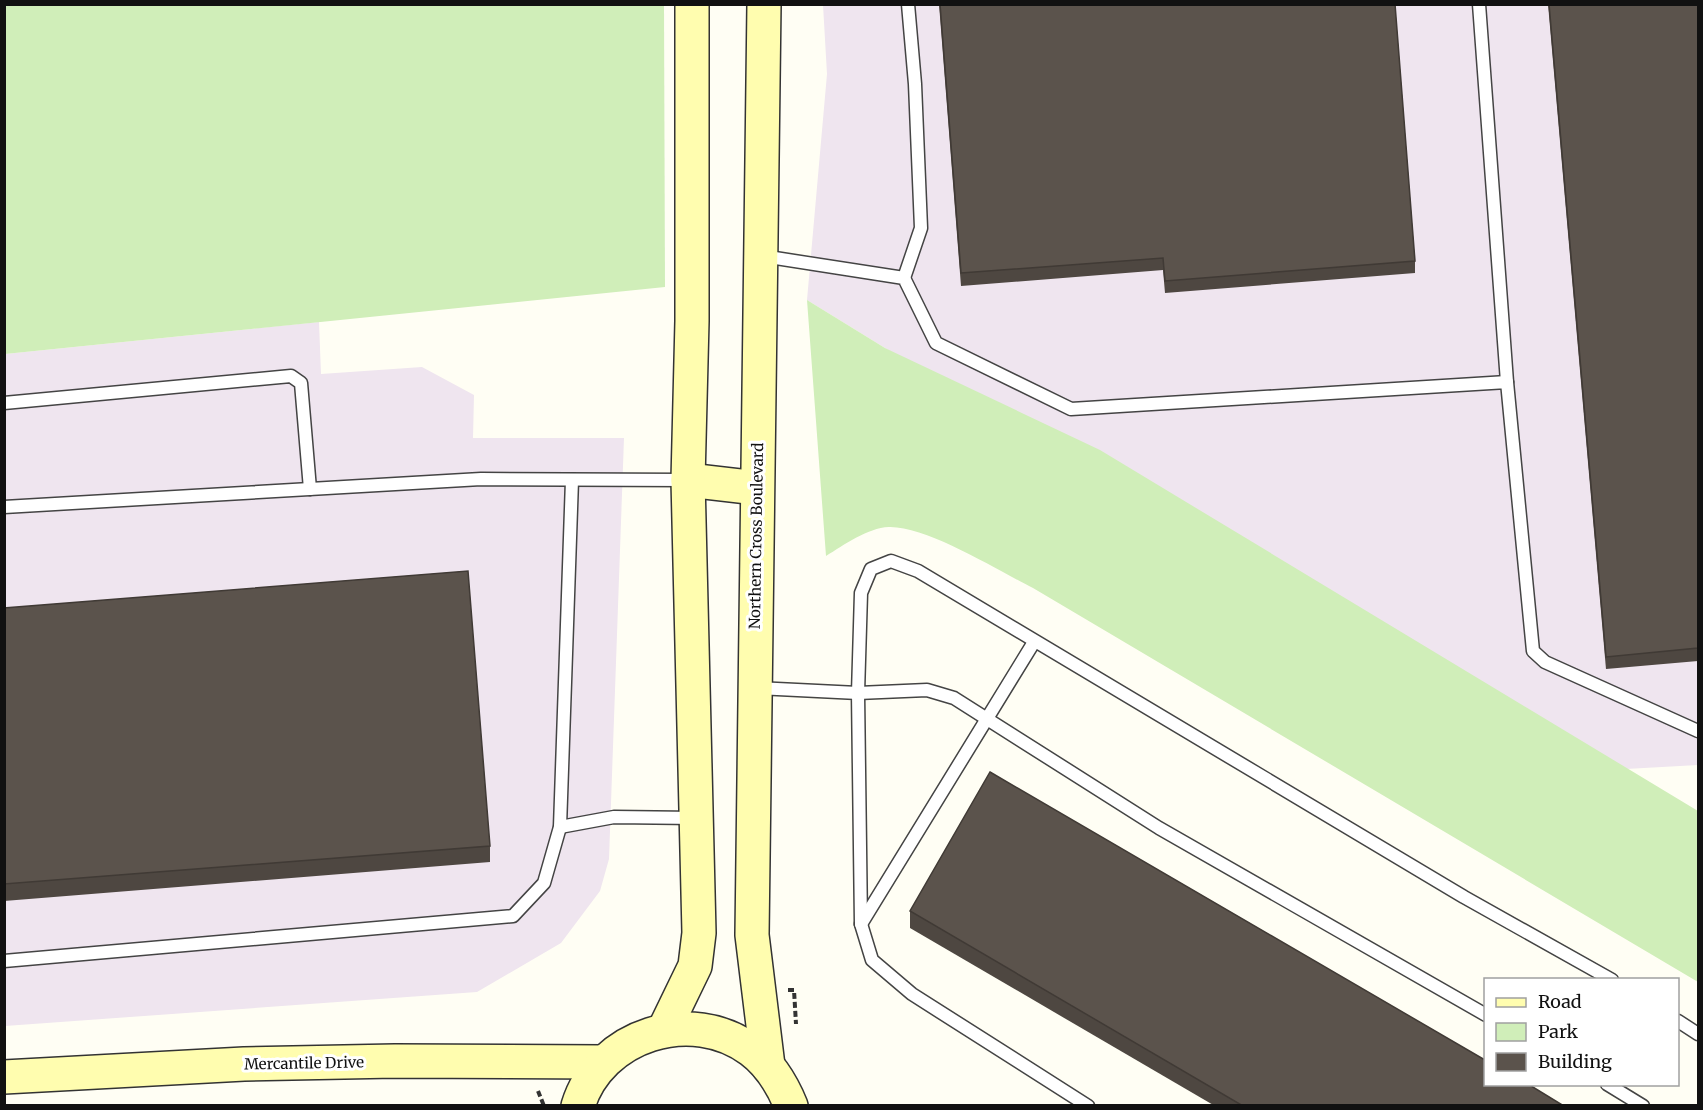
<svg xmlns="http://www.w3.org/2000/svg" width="1703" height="1110" font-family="Merriweather,serif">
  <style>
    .industrial { fill: #efe5ef }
    .green { fill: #d0eeb9 }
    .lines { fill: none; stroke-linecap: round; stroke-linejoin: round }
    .lane-casing { stroke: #444; stroke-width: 15 }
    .secondary-casing { stroke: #333; stroke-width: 36 }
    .path { stroke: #333; stroke-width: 4; stroke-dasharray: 6 3; stroke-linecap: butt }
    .lane { stroke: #fff; stroke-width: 12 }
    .secondary { stroke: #fffdaf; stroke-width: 33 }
    .wall { fill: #4e4741 }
    .building { fill: #5b534c; stroke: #403a35; stroke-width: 1.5 }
    .labels { text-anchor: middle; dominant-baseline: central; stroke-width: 6; stroke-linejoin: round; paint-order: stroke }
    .street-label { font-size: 15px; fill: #111; stroke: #fff }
  </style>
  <rect width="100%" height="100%" fill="#fffef4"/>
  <g class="industrial">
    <path d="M823,5H1698V765L1626,769L1456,668L885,348L807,300L827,74Z"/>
    <path d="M319,322L321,374L422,367L474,395L473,438H624L609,859L600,891L561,943L477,992L5,1026V354Z"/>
  </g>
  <g class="green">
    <path d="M5,4L664,5L665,287L5,354Z"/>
    <path d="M807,300L885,348L1100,450L1698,811V982L1033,588C997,570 927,526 889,527C867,528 844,545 826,556Z"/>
  </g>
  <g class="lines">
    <g class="lane-casing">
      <g id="lane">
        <path d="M1479,4L1507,382"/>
        <path d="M762,256L904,278L936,343L1071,409L1507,382L1533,651L1545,662L1698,731"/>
        <path d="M904,278L921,228L915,84L908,4"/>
        <path d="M4,403L291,376L301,383L310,489"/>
        <path d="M4,507L481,479L687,480"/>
        <path d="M756,688L858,693L861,924L872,960L912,994L1088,1106"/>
        <path d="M560,827L614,817L696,818"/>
        <path d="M861,924L1034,642"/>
        <path d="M4,961L513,916L544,883L560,827L572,480"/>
        <path d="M1486,1015L1159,828L954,698L927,690L858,693L861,593L871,569L891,561L918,571L1464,897L1612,980"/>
        <path d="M1678,1021L1698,1034"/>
        <path d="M1607,1084L1643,1106"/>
      </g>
    </g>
    <g class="secondary-casing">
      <g id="secondary">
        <path d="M764,4L752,935L768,1066"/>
        <path d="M688,480L757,488"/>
        <path d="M664,1030L695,966L699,933L688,480L692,321V4"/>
        <path d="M4,1077L244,1064L395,1061L604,1062"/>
        <path d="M578,1106C600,1034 692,1006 751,1050C770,1064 782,1084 791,1106"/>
      </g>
    </g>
    <g class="path">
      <path d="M788,990H794L796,1024"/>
      <path d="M538,1091L544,1106"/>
    </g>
    <use href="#lane" class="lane"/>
    <use href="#secondary" class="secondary"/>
  </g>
  <g class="wall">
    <path d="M939,4H1395L1415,261V273L1165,293L1163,270L961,286Z"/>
    <path d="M1548,4H1698V661L1606,669Z"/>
    <path d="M4,608L490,846V862L4,901Z"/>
    <path d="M910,911L1564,1106H1215L910,928Z"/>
  </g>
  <g class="building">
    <path d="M940,4H1395L1415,261L1165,281L1163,258L961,273Z"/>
    <path d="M1549,4H1698V648L1606,657Z"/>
    <path d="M468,571L490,846L4,884V608Z"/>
    <path d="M990,772L1485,1060V1084H1528L1564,1106H1243L910,911Z"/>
  </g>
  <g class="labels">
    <g class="street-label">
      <text transform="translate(756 536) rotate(-89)">Northern Cross Boulevard</text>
      <text transform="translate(304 1063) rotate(-1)">Mercantile Drive</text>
    </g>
  </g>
  <rect width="1703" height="1110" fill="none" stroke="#111111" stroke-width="12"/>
  <rect x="1484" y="978" width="195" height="108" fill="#ffffff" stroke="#a0a0a0" stroke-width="1.5"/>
  <rect x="1496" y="998" width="30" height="9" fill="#fffdaf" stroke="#a0a0a0" stroke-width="1.5"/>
  <text x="1538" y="1008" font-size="18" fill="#111111">Road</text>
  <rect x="1496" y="1023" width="30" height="18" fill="#d0eeb9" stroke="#a0a0a0" stroke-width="1.5"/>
  <text x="1538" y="1038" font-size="18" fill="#111111">Park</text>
  <rect x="1496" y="1053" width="30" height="18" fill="#5b534c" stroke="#a0a0a0" stroke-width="1.5"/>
  <text x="1538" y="1068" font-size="18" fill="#111111">Building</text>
</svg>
